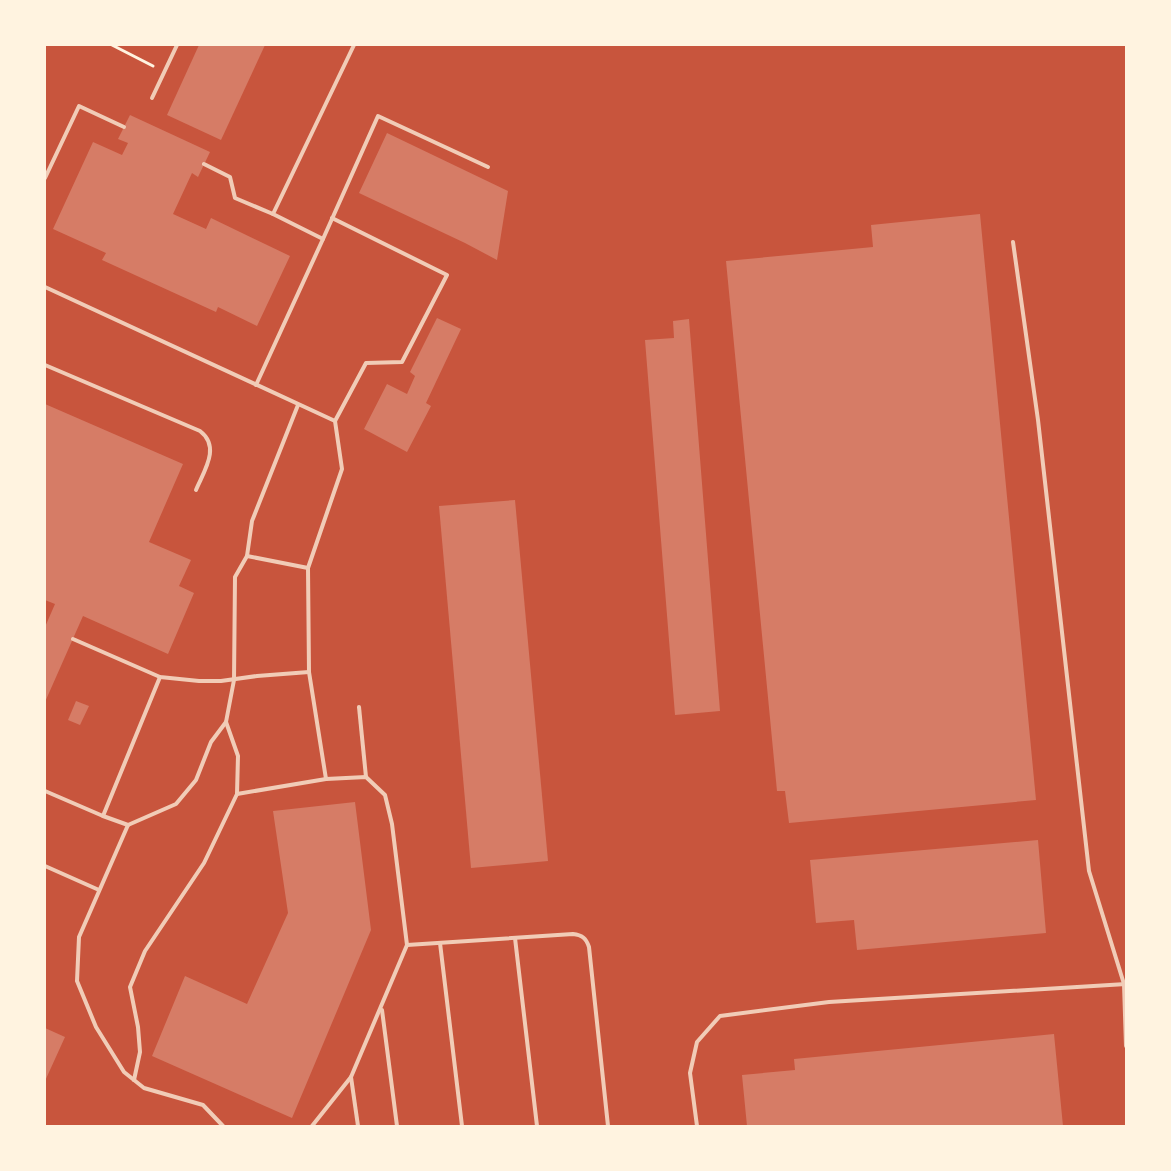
<svg xmlns="http://www.w3.org/2000/svg" width="1171" height="1171" font-family="Rubik,sans-serif">
  <style>
    .building { fill: #d67c66 }
    .lines { fill: none; stroke-linecap: round; stroke-linejoin: round }
    .path { stroke: #fff3e0; stroke-width: 3 }
    .service { stroke: #f1ccb7; stroke-width: 4 }
  </style>
  <rect width="100%" height="100%" fill="#c8553d"/>
  <g class="building">
    <path d="M199,45H265L221,140L167,115Z"/>
    <path d="M130,115L210,152L198,177L192,173L173,214L206,229L211,218L290,256L257,326L218,307L216,312L102,260L106,253L53,229L93,142L122,155L128,143L118,139Z"/>
    <path d="M387,133L508,191L497,260L465,243L359,193Z"/>
    <path d="M980,214L1036,800L789,823L785,791H777L726,261L873,247L871,225Z"/>
    <path d="M437,318L461,329L426,403L431,406L407,452L364,429L387,384L407,394L415,376L410,372Z"/>
    <path d="M689,319L720,711L675,715L645,340L674,338L673,321Z"/>
    <path d="M45,404L183,464L149,542L191,560L179,586L194,593L168,654L83,616L45,702V627L55,604L45,600Z"/>
    <path d="M515,500L548,861L471,868L439,506Z"/>
    <path d="M76,701L89,706L80,725L68,720Z"/>
    <path d="M355,802L371,930L292,1118L152,1056L185,976L247,1004L288,913L273,811Z"/>
    <path d="M1038,840L1046,933L857,950L854,920L816,923L810,860Z"/>
    <path d="M45,1028L65,1037L45,1081Z"/>
    <path d="M1054,1034L1063,1126H747L742,1075L795,1070L794,1059Z"/>
  </g>
  <g class="lines">
    <path class="path" d="M112,45L153,66"/>
    <g class="service">
      <path d="M152,98L177,45"/>
      <path d="M204,164L230,177L235,198L273,214"/>
      <path d="M45,178L79,106L124,127"/>
      <path d="M332,218L447,275L402,362L366,363L335,421"/>
      <path d="M323,239L378,116L488,167"/>
      <path d="M1013,242L1038,420L1089,871L1124,984L1126,1046"/>
      <path d="M45,287L335,421L342,469L308,568L309,672L326,779L366,777L385,795L392,824L407,945L351,1077L312,1126"/>
      <path d="M45,365L200,431C221,447 204,471 196,490"/>
      <path d="M256,385L323,239L273,214L354,45"/>
      <path d="M247,556L308,568"/>
      <path d="M73,639L160,677L199,681H221L257,676L309,672"/>
      <path d="M359,707L366,777"/>
      <path d="M45,791L103,816L128,825"/>
      <path d="M237,794L326,779"/>
      <path d="M103,816L160,677"/>
      <path d="M45,866L99,890"/>
      <path d="M515,938L537,1126"/>
      <path d="M440,943L462,1126"/>
      <path d="M407,945L573,934C582,935 586,938 589,947L608,1126"/>
      <path d="M382,1010L397,1126"/>
      <path d="M351,1077L358,1126"/>
      <path d="M134,1080L140,1052L138,1027L130,987L145,951L204,863L237,794L238,756L226,722"/>
      <path d="M223,1126L203,1105L144,1088L124,1072L96,1027L77,981L79,937L128,825L176,804L196,780L211,742L226,722L234,680L235,577L247,556L252,521L298,405"/>
      <path d="M697,1126L690,1073L697,1042L720,1016L829,1002L1126,984"/>
    </g>
  </g>
  <rect width="1171" height="1171" fill="none" stroke="#fff3e0" stroke-width="92"/>
</svg>
